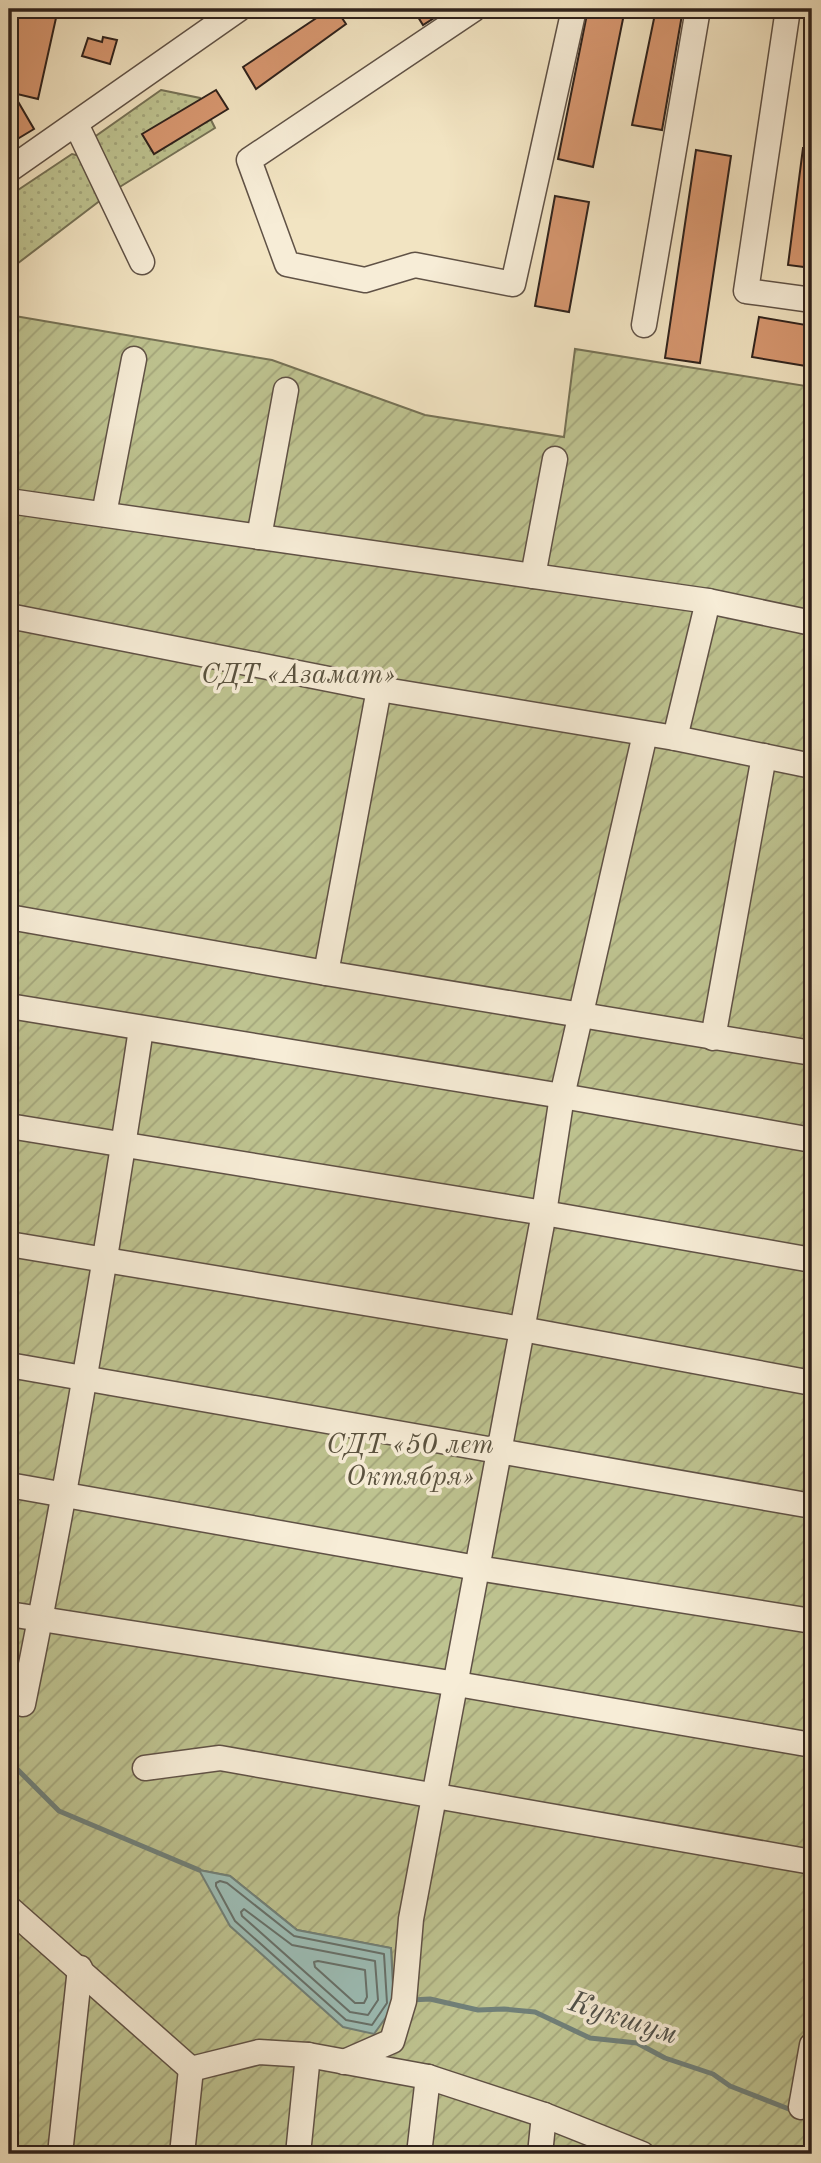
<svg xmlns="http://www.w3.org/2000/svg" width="821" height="2163" font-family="'Old Standard TT',serif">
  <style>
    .grass { fill: url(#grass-dots); stroke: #767256; stroke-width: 2 }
    .garden { fill: url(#garden-furrows); stroke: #767256; stroke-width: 2; fill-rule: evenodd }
    .water { fill: #9cbeb7; stroke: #708079; stroke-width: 2 }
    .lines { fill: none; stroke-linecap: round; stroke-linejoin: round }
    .shore { stroke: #66706a; stroke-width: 2 }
    .stream { stroke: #708079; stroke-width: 5 }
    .building { fill: #d79770; stroke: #2f221c; stroke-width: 2 }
    .minor-casing { stroke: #605246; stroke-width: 27 }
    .minor { stroke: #f7edd7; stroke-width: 24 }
    .labels { text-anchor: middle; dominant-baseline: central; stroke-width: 7; stroke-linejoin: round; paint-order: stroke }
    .park-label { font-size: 28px; font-style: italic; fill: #5a523f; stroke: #f7edd7 }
    .water-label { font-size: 30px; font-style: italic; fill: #50514a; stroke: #f7edd7 }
  </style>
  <defs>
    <pattern id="grass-dots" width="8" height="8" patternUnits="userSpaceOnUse" patternTransform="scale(1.75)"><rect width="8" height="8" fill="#bec390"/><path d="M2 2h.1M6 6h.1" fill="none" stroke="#a4a77c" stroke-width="1.8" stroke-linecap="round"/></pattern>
    <pattern id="garden-furrows" width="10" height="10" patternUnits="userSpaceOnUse" patternTransform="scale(1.75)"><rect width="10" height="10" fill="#bec390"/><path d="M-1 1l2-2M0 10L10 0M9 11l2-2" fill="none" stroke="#a4a77c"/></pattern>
  </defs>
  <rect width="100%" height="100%" fill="#f2e4c2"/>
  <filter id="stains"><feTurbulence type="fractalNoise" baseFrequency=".00286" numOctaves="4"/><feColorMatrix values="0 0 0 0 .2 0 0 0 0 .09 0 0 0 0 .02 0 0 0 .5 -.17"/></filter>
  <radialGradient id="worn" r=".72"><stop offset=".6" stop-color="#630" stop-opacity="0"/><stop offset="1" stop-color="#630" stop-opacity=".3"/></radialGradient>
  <path class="grass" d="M161,90L200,98L215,128L110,193L9,270V196L72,154L96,160L93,138Z"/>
  <path class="garden" d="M9,315L272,360L425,415L564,437L575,349L812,387V2154H9ZM199,1870L230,1876L297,1930L391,1948L394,2006Z"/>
  <path class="water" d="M199,1870L230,1876L297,1930L391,1948L394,2006L374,2034L343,2027L230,1926Z"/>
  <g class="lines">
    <g class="shore">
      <path d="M220,1881L227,1883L294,1936L384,1954L387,2003L372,2025L346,2020L235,1921L216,1886V1883Z"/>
      <path d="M244,1909L292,1945L375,1961L378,2000L368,2015L350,2012L242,1916L241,1912Z"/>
      <path d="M318,1961L365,1970L367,1997L364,2003H355L315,1967L314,1962Z"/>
    </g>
    <g class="stream">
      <path d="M9,1761L59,1811L199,1870"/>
      <path d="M411,2000L430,1999L478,2010L504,2009L535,2012L590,2038L637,2043L665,2058L713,2074L730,2086L794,2111"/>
    </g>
  </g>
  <g class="building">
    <path d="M20,9H58L38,99L13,93L34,129L9,144V62Z"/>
    <path d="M330,9H336L346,24L256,89L243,67Z"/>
    <path d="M413,9H448L423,25Z"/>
    <path d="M588,9H625L593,167L558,159Z"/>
    <path d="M656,9H683L662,130L632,125Z"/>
    <path d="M103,37L117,40L110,64L82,56L88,38L102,42Z"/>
    <path d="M216,90L228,109L154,154L142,134Z"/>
    <path d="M803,148H812V268L788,265Z"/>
    <path d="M696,150L731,156L700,363L665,358Z"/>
    <path d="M555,196L589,202L569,312L535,306Z"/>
    <path d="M759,317L812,326V367L752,357Z"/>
  </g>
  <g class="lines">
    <g class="minor-casing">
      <g id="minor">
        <path d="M474,9L249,160L287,264L365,280L415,265L513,284L574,9"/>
        <path d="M788,9L746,291L812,300"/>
        <path d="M76,124L142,262"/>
        <path d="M9,170L239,9"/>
        <path d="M644,325L698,9"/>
        <path d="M9,501L708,601L812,623"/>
        <path d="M104,514L134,359"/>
        <path d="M259,537L286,390"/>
        <path d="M533,576L555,459"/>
        <path d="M9,616L379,689L675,738L812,766"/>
        <path d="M675,738L708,601"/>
        <path d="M9,917L326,973L812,1053"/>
        <path d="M326,973L379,689"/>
        <path d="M9,1006L562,1096L812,1140"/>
        <path d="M713,1038L764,756"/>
        <path d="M9,1126L544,1213L812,1260"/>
        <path d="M9,1244L522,1329L812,1383"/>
        <path d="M9,1365L812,1506"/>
        <path d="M9,1485L477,1568L812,1621"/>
        <path d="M9,1614L457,1684L812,1745"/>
        <path d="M23,1704C69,1480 107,1255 141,1029"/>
        <path d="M145,1768L220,1758L812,1862"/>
        <path d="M9,1908L191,2069L259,2052L308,2055L428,2077L544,2115L642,2154"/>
        <path d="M344,2062L392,2041L404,2001L411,1919L544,1213L562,1096L645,734"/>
        <path d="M801,2107L812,2045"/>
        <path d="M60,2154L80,1968"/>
        <path d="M182,2154L191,2069"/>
        <path d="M298,2154L308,2055"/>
        <path d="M419,2154L428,2077"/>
        <path d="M540,2154L544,2115"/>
      </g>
    </g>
    <use href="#minor" class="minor"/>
  </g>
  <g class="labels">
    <g class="park-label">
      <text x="298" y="676">СДТ «Азамат»</text>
      <text x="410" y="1446">СДТ «50 лет<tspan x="410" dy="32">Октября»</tspan></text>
    </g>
    <g class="water-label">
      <text transform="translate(623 2019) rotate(18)">Кукшум</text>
    </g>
  </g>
  <rect width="821" height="2163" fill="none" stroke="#f2e4c2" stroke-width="35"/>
  <rect x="10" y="10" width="800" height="2142" fill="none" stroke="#2f221c" stroke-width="3.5"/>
  <rect x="18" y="18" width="786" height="2128" fill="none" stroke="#2f221c" stroke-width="2"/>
  <rect width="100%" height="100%" filter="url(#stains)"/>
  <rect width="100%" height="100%" fill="url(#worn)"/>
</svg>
